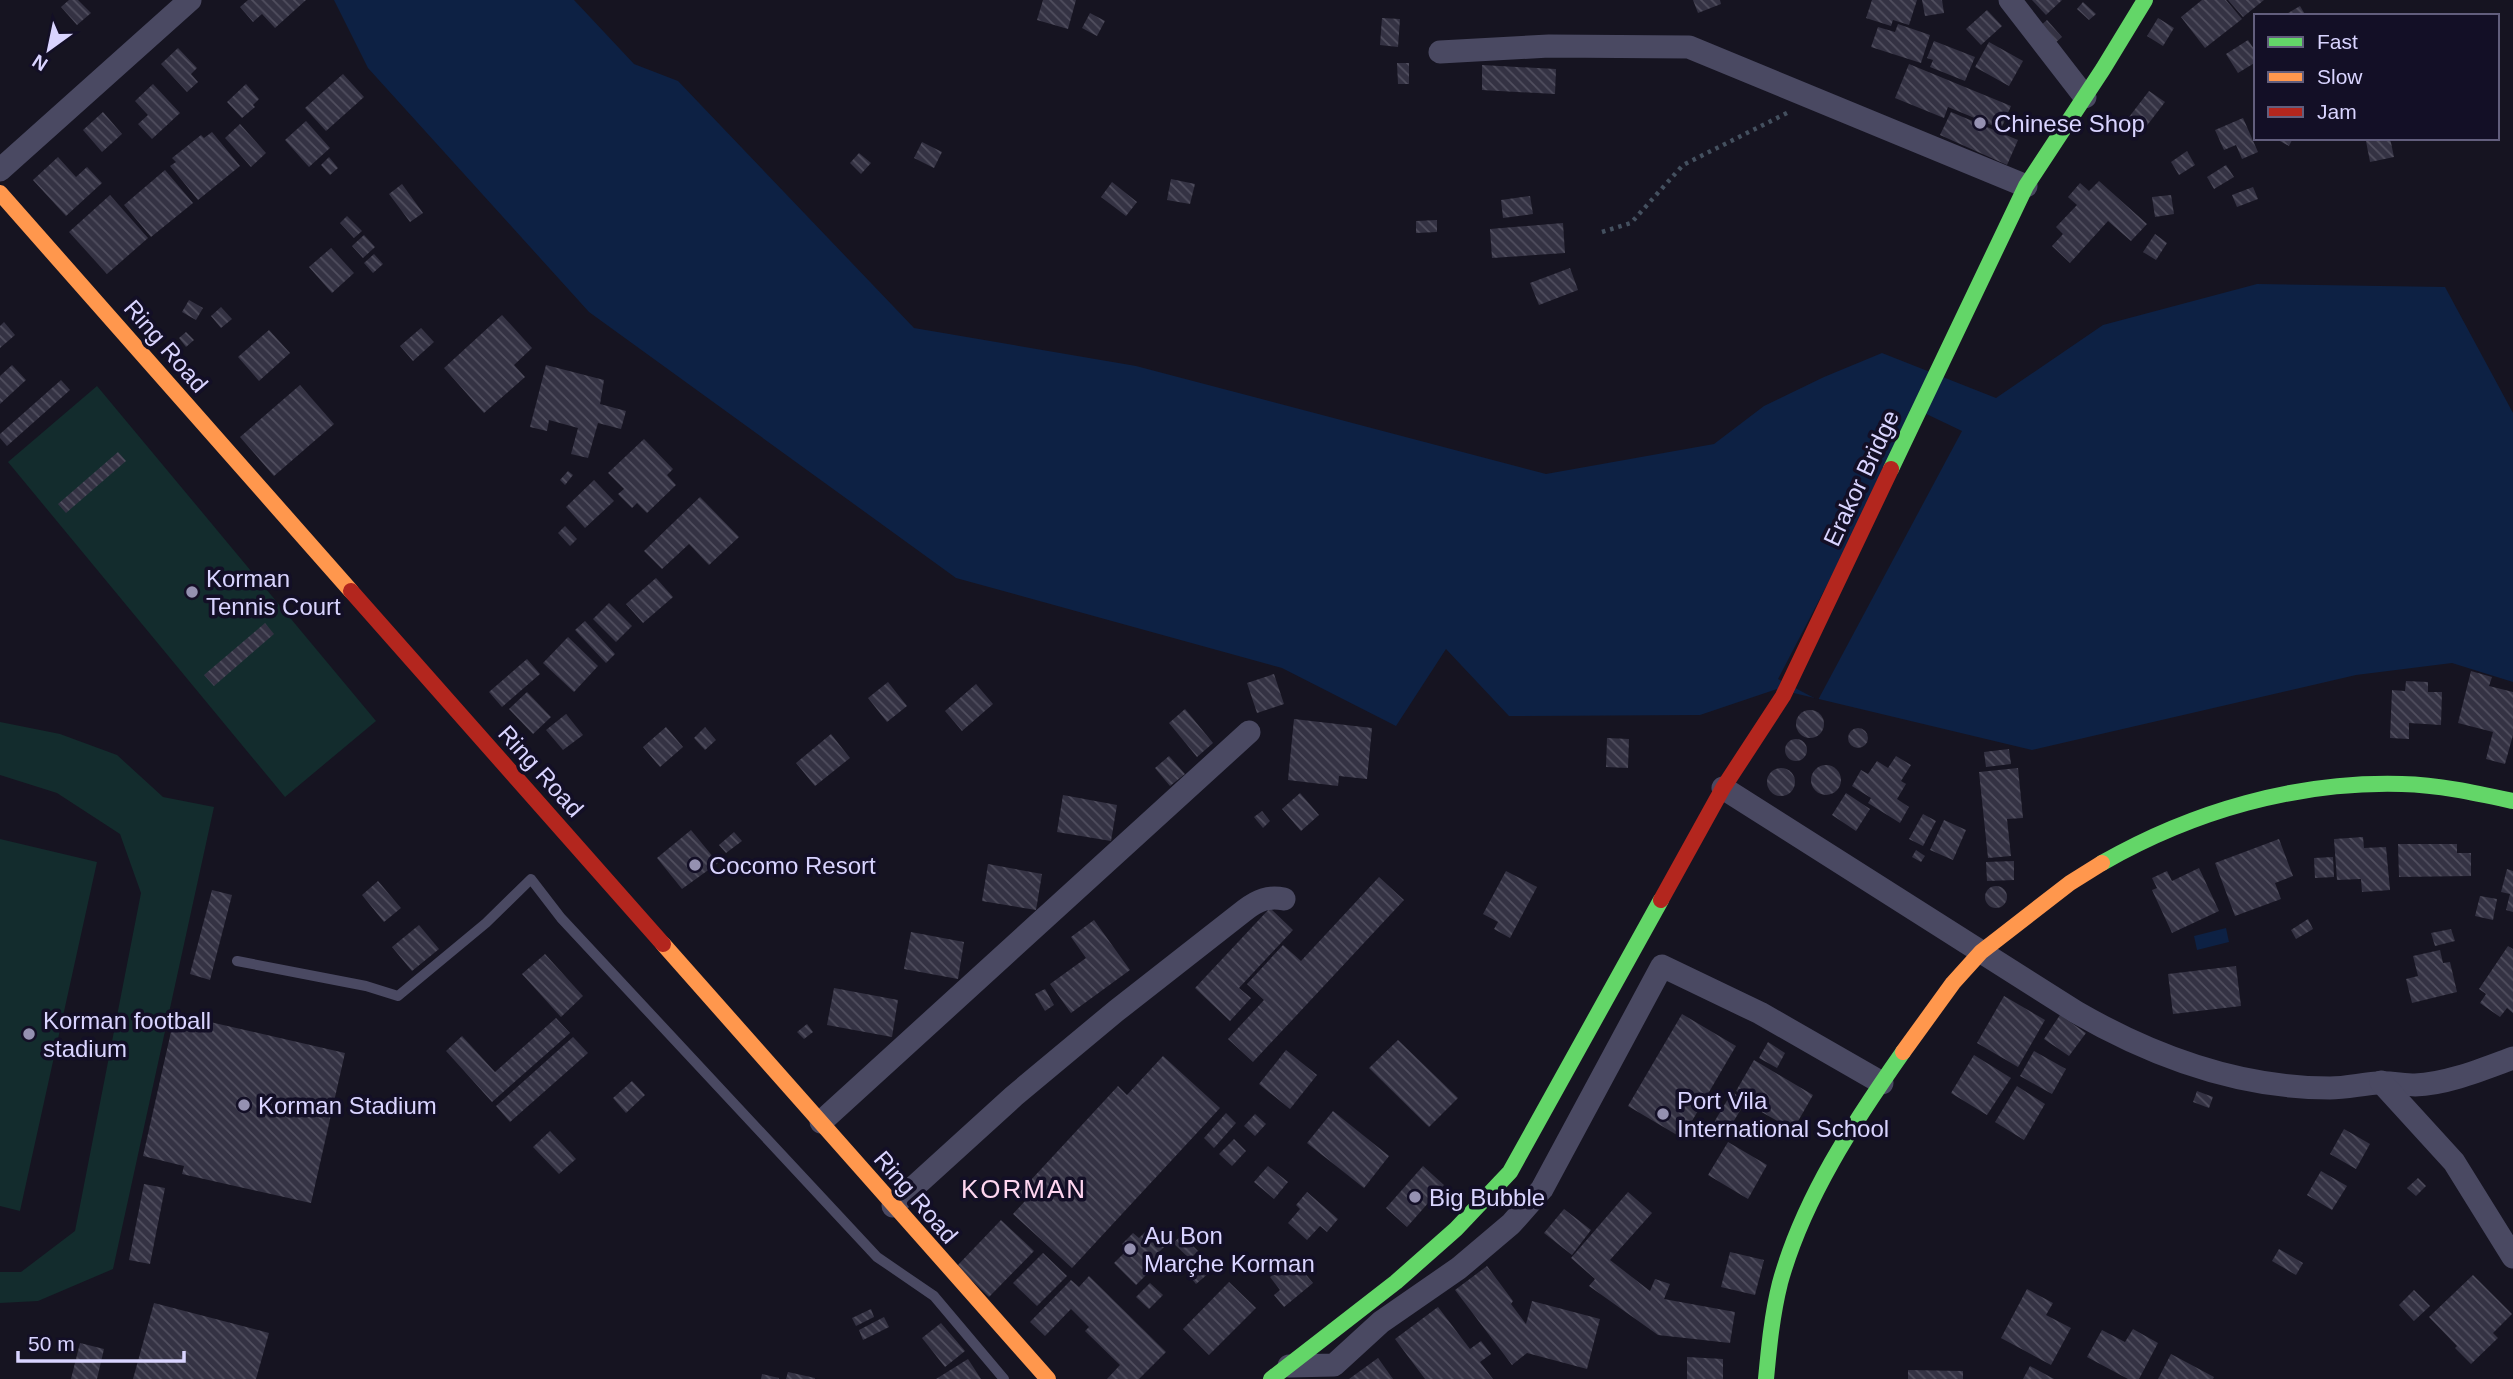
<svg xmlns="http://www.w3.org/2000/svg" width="2513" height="1379" font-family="Arial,sans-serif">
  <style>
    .green { fill: #132c2d }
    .water { fill: #0d2144 }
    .pier { fill: #161421 }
    .building { fill: url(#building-back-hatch) }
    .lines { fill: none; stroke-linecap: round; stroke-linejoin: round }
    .path { stroke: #44505f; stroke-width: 4.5; stroke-dasharray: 3.5 5; stroke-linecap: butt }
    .lane { stroke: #4a4962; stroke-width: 10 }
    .street { stroke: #4a4962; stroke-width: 23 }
    .fast { stroke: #63d668; stroke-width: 16 }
    .slow { stroke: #ff974d; stroke-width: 16 }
    .jam { stroke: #b3261e; stroke-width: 16 }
    .poi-dot { fill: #9591b1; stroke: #130f26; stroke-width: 2.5 }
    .labels { text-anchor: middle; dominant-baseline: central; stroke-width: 7; stroke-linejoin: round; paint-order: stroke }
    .poi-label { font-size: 24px; fill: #d9d4ff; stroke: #130f26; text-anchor: start }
    .street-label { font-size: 24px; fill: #d9d4ff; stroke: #130f26 }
    .neighbourhood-label { font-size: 26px; letter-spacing: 2px; fill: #ffd6f0; stroke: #130f26 }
  </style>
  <defs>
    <pattern id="building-back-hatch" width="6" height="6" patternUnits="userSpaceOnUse" patternTransform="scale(1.75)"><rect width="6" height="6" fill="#343243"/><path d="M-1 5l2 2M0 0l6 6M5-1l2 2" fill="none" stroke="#514f5f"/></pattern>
  </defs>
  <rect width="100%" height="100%" fill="#161421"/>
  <g class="green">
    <path d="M97,386L376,721L285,797L8,462Z"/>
    <path d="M0,722L60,734L117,755L163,797L214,807L113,1269L38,1301L0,1303V1272H21L75,1231L141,893L120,834L57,793L0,775Z"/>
    <path d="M0,839L97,862L20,1211L0,1206Z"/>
  </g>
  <g class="water">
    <path d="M334,0H574L634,64L678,81L914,328L1136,366L1546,474L1714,444L1764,406L1824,377L1882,353L1996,398L2103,325L2257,284L2445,287L2513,413V682L2452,663L2356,675L2032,750L1777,689L1700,715L1509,716L1446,649L1396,726L1282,668L956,578L589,312L368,68Z"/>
    <path d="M2226,928L2229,942L2197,950L2194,936Z"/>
  </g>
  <path class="pier" d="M1918,410L1962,431L1818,700L1778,679Z"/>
  <g class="building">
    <path d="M69,0H78L91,13L77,25L61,7Z"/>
    <path d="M248,0H306L275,28L262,14L253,22L240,7Z"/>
    <path d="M1043,0H1076L1068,29L1037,20Z"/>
    <path d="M1693,0H1720L1721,4L1698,13Z"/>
    <path d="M1872,0H1917L1909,25L1893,20L1891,26L1866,18Z"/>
    <path d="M1922,0H1942L1944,13L1925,16Z"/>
    <path d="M2032,0H2062L2046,15Z"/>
    <path d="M2202,0H2226L2242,19L2205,48L2181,17Z"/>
    <path d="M2228,0H2264L2243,17Z"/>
    <path d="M2083,2L2096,14L2089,20L2077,9Z"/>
    <path d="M2300,6L2306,16H2283Z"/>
    <path d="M1987,10L2002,26L1981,45L1966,29Z"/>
    <path d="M1090,13L1105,21L1097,36L1082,28Z"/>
    <path d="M1382,18L1400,19L1398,47L1380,45Z"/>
    <path d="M2158,18L2174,28L2163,46L2147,36Z"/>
    <path d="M2047,20L2062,37L2054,44L2039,27Z"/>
    <path d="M1898,24L1930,35L1921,63L1871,47L1878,27L1895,32Z"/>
    <path d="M2248,40L2256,52V62L2238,73L2226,54Z"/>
    <path d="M1934,41L1975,57L1965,81L1930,67L1933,60L1927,58Z"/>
    <path d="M1989,42L2023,61L2009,86L1975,67Z"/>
    <path d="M178,48L197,68L191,74L198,82L187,92L161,64Z"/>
    <path d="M1397,63H1409V84H1398Z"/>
    <path d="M1909,64L2011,106L2001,129L1948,107L1944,118L1895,98Z"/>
    <path d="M1482,65L1556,69L1555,94L1482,90Z"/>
    <path d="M343,74L364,97L326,131L305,108Z"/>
    <path d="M153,84L180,113L152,139L138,124L148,115L135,101Z"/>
    <path d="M246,84L259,99L253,105L255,107L242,118L227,102Z"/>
    <path d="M2149,91L2165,102L2142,132L2126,121Z"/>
    <path d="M103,112L122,134L102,152L83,130Z"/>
    <path d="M1951,112L2018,140L2007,165L1940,135Z"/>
    <path d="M2243,118L2258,152L2242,159L2236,145L2224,150L2215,130Z"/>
    <path d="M306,121L330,148L309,167L285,140Z"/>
    <path d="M240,124L266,153L251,167L225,138Z"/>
    <path d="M212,132L240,166L198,200L170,166L176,162L172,158L201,135L204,138Z"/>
    <path d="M2279,138H2293L2289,146L2278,140Z"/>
    <path d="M2377,138H2390L2394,157L2370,162L2366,141Z"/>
    <path d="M922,142L942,152L934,168L914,158Z"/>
    <path d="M2187,151L2195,165L2179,175L2171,162Z"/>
    <path d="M859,153L871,163L861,174L850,163Z"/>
    <path d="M58,157L76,177L87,167L102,183L66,216L33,180Z"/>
    <path d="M329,157L338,168L330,175L321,165Z"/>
    <path d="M2226,165L2234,177L2214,189L2207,177Z"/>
    <path d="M165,170L193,203L151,237L124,205Z"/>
    <path d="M1171,179L1195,184L1190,204L1167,200Z"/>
    <path d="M2099,181L2147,224L2131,241L2108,221L2070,263L2052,246L2063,234L2056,227L2077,205L2068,197L2080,183L2089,191Z"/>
    <path d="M1112,182L1137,202L1126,216L1101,197Z"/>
    <path d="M402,184L423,213L410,222L389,194Z"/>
    <path d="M2253,187L2258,199L2237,207L2232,195Z"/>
    <path d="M110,195L148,238L107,274L69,232Z"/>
    <path d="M2171,195L2174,214L2155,217L2152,197Z"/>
    <path d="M1530,196L1533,214L1503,218L1501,200Z"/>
    <path d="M347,216L362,231L354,238L340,223Z"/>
    <path d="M1437,220V232L1416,233V221Z"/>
    <path d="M1563,223L1565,253L1492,258L1490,229Z"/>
    <path d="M2155,234L2167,243L2156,260L2143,252Z"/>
    <path d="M364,235L375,247L363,258L352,246Z"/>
    <path d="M331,248L354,273L332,293L309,267Z"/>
    <path d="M374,254L383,264L373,273L364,263Z"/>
    <path d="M1570,268L1578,290L1539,305L1530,283Z"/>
    <path d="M189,300L203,308L196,320L182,312Z"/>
    <path d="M221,307L232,319L221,328L211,316Z"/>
    <path d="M502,315L532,348L514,365L525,377L484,413L444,368Z"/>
    <path d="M4,322L15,335L0,348V326Z"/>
    <path d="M421,328L434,342L413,361L400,346Z"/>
    <path d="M269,330L290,353L259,381L238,357Z"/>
    <path d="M186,332L194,340L186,347L179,338Z"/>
    <path d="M12,365L26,380L0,404V376Z"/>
    <path d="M546,365L604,380L600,404L626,411L621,429L598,423L588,458L571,454L578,428L549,420L547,431L530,427Z"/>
    <path d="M61,380L70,390L7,446L0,438V434Z"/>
    <path d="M300,385L334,424L274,476L240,437Z"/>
    <path d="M644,439L673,469L667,475L676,485L647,513L637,503L632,508L618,494L624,489L608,473Z"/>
    <path d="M118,452L126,461L66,513L58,504Z"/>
    <path d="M568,471L573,475L565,485L560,480Z"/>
    <path d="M594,480L614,501L585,528L566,507Z"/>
    <path d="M700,497L739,537L709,565L689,544L662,569L644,551Z"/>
    <path d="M565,526L577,539L570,546L558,533Z"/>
    <path d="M656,578L673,597L643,623L626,604Z"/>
    <path d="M609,603L632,626L616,642L593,619Z"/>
    <path d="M585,621L615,654L606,663L575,630Z"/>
    <path d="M265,623L274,634L214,686L204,675Z"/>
    <path d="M568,637L598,666L574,692L543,663Z"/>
    <path d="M527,659L540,674L502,707L489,692Z"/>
    <path d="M2471,671L2492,677L2489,686L2513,692V735L2505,764L2486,759L2493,732L2458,723Z"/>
    <path d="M1274,674L1284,704L1257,713L1247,683Z"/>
    <path d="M2406,681L2428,682V692H2442L2441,725L2409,723V739L2390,738L2392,690L2405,691Z"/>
    <path d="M888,682L907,706L887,722L868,698Z"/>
    <path d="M976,684L993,704L962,731L945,711Z"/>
    <path d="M527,692L551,717L533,734L509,709Z"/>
    <path d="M1185,709L1213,743L1197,757L1169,723Z"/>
    <circle cx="1810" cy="724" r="14"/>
    <path d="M566,714L583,735L563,750L546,730Z"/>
    <path d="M1294,719L1372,728L1367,779L1339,776L1338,786L1288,780Z"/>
    <path d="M666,727L683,747L660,767L643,747Z"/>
    <path d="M705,727L716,740L705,750L694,738Z"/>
    <circle cx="1858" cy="738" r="10"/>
    <path d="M831,734L850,758L815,786L796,763Z"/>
    <path d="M1607,738L1629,739L1628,768L1606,767Z"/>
    <circle cx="1796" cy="750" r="11"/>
    <path d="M2009,749L2011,764L1986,767L1984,752Z"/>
    <path d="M1169,756L1185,774L1170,786L1155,768Z"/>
    <path d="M1896,756L1911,765L1901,781L1906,784L1897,799L1909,807L1900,823L1868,803L1871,798L1852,786L1861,770L1868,774L1877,761L1888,768Z"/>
    <circle cx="1826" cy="780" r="15"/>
    <path d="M2018,768L2023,818L2007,819L2011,856L1988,858L1979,772Z"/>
    <circle cx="1781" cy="782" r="14"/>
    <path d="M1300,793L1319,815L1301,831L1282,809Z"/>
    <path d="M1846,793L1870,809L1856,831L1832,815Z"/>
    <path d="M1063,795L1117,805L1111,841L1057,832Z"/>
    <path d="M1262,811L1270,821L1263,828L1254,817Z"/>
    <path d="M1923,814L1936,821L1923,846L1909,839Z"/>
    <path d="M1944,820L1966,830L1953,860L1930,850Z"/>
    <path d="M691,830L718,863L682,889L657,858Z"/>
    <path d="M734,832L742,841L726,853L719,845Z"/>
    <path d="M2363,837L2364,848L2386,847L2390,890L2362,892L2361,879L2337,880L2334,839Z"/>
    <path d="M2279,839L2293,876L2275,883L2281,899L2235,916L2215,863Z"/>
    <path d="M2398,844H2457V853H2471V876L2399,877Z"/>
    <path d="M1916,850L1925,856L1921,862L1912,857Z"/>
    <path d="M2333,857L2334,877L2315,878L2314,858Z"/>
    <path d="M2014,861V880L1987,881L1986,862Z"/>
    <path d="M988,864L1042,874L1036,910L982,901Z"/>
    <path d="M2199,868L2219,911L2172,933L2152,890L2157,888L2152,878L2167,871L2172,881Z"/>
    <path d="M2507,869L2513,871V912L2506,910L2510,894L2501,892Z"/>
    <path d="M1506,871L1537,887L1510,938L1494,929L1498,922L1483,914Z"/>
    <path d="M1379,877L1404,900L1253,1062L1228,1039L1264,1000L1247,984L1283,945L1301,961Z"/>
    <path d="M378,881L401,908L384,922L362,895Z"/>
    <circle cx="1996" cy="897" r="11"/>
    <path d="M212,890L232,895L210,980L190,974Z"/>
    <path d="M2480,896L2497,899L2493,920L2475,916Z"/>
    <path d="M1270,908L1293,930L1239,988L1251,998L1230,1021L1195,988Z"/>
    <path d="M2308,919L2313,929L2296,939L2291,930Z"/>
    <path d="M1094,920L1130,970L1071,1013L1050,984L1086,958L1071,937Z"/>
    <path d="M419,925L439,949L412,971L392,947Z"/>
    <path d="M2451,929L2455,941L2435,946L2431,933Z"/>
    <path d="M911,932L964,942L958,979L904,969Z"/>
    <path d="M2508,946L2513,949V1013L2507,1008L2500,1017L2480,1003L2486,994L2479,989Z"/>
    <path d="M2440,950L2443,963L2450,962L2457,992L2412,1003L2406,979L2418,976L2413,956Z"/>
    <path d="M545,954L583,996L561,1017L522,974Z"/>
    <path d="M2236,966L2241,1006L2173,1014L2168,974Z"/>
    <path d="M834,988L898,1000L892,1037L827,1025Z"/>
    <path d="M1045,989L1054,1005L1045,1011L1035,994Z"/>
    <path d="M2004,996L2045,1020L2018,1067L1977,1043Z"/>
    <path d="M175,1014L345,1053L311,1203L182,1174L184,1166L143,1156Z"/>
    <path d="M1682,1014L1736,1046L1682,1138L1628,1106Z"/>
    <path d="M2060,1015L2086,1033L2069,1056L2044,1039Z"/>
    <path d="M556,1018L570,1033L492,1102L446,1051L462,1036L495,1072Z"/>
    <path d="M807,1024L813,1032L804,1039L797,1032Z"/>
    <path d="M573,1037L588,1053L510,1122L496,1106Z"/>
    <path d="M1398,1040L1458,1098L1429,1127L1369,1068Z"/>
    <path d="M1768,1042L1785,1053L1777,1068L1759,1058Z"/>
    <path d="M1286,1050L1317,1075L1290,1109L1259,1084Z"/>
    <path d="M2034,1051L2066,1069L2052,1094L2020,1076Z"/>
    <path d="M1974,1055L2011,1078L1987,1115L1951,1093Z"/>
    <path d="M1163,1056L1220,1108L1072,1268L1013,1214L1025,1201L1018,1194L1118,1086L1127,1095Z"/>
    <path d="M1754,1060L1813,1095L1793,1130L1751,1106L1754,1101L1736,1091Z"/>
    <path d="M632,1081L645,1095L626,1113L613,1098Z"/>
    <path d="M2017,1086L2045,1104L2024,1140L1995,1122Z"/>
    <path d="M2197,1091L2213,1097L2209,1108L2193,1102Z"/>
    <path d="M1732,1092L1746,1101L1727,1132L1713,1124Z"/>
    <path d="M1333,1111L1389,1156L1364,1188L1307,1143Z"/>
    <path d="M1226,1113L1236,1123L1214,1148L1204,1138Z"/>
    <path d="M1255,1114L1266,1124L1255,1136L1244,1126Z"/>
    <path d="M2344,1129L2370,1144L2356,1169L2330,1154Z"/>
    <path d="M550,1131L576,1159L559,1174L533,1147Z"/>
    <path d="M1234,1139L1246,1151L1232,1166L1219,1154Z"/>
    <path d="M1728,1142L1767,1165L1748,1199L1708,1175Z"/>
    <path d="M1268,1166L1288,1182L1274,1199L1254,1182Z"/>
    <path d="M1423,1166L1444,1185L1407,1227L1386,1208Z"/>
    <path d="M2321,1171L2347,1186L2332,1210L2307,1195Z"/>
    <path d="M2418,1178L2426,1186L2416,1196L2407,1188Z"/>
    <path d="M144,1184L165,1188L150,1264L129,1260Z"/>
    <path d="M1307,1192L1338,1219L1327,1232L1320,1226L1307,1240L1288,1223L1300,1209L1296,1205Z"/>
    <path d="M1628,1192L1652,1213L1610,1260L1650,1291L1655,1279L1670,1284L1664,1299L1735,1312L1730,1343L1658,1335L1589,1286L1595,1279L1571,1258Z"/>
    <path d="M1564,1209L1591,1230L1572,1255L1544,1233Z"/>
    <path d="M1001,1220L1034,1251L989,1297L957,1266Z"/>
    <path d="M1151,1226L1168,1243L1156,1255L1161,1260L1136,1285L1114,1263L1128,1249L1122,1244L1133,1233L1139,1238Z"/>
    <path d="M1182,1235L1198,1251L1190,1259L1173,1243Z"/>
    <path d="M2279,1249L2303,1263L2296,1275L2272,1261Z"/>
    <path d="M1730,1252L1764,1260L1755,1295L1721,1287Z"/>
    <path d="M1043,1253L1067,1276L1037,1306L1013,1283Z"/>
    <path d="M1199,1260L1209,1273L1196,1284L1185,1271Z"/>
    <path d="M1289,1262L1300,1274L1303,1271L1313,1283L1284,1307L1274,1295L1280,1290L1270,1277Z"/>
    <path d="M1487,1266L1513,1301L1511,1304L1526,1324L1532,1301L1600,1319L1587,1369L1527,1353L1512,1365L1455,1290Z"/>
    <path d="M2473,1275L2512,1314L2493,1333L2498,1338L2471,1364L2455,1348L2457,1346L2429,1317Z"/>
    <path d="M1089,1276L1166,1352L1139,1379H1107L1120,1365L1085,1331L1089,1327L1071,1309L1045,1336L1030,1322L1071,1280L1079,1287Z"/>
    <path d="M1229,1282L1256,1308L1209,1355L1183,1329Z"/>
    <path d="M1150,1283L1163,1295L1149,1309L1136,1297Z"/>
    <path d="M2027,1289L2053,1303L2046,1315L2071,1328L2051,1365L2001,1338Z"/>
    <path d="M2414,1290L2430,1306L2414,1321L2399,1305Z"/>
    <path d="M154,1303L269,1333L256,1379H133Z"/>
    <path d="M1438,1307L1470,1349L1481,1341L1491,1354L1480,1362L1493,1379H1425L1395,1339Z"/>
    <path d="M871,1309L874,1317L856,1326L852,1318Z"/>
    <path d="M884,1317L889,1327L863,1340L859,1330Z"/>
    <path d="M941,1323L965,1351L945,1367L922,1338Z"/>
    <path d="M2133,1329L2158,1343L2139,1379H2128L2087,1357L2102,1330L2125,1342Z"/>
    <path d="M80,1343L104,1349L97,1379H71Z"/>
    <path d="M2171,1354L2214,1377L2213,1379H2158Z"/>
    <path d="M1687,1357L1723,1359V1379H1687Z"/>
    <path d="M1378,1358L1393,1379H1349Z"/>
    <path d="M968,1359L981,1379H936Z"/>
    <path d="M2030,1366L2054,1379H2023Z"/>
    <path d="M1908,1370L1963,1371V1379H1908Z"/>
    <path d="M788,1372L815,1378V1379H786Z"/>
    <path d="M762,1374L779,1378V1379H761Z"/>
  </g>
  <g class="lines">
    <path class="path" d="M1602,232L1631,223L1683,165L1791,111"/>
    <path class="lane" d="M237,961L366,986L398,996L486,923L531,879L561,918L877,1257L934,1296L1004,1379"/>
    <g class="street">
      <path d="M2010,0L2085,97"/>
      <path d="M1440,52L1549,46L1689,47L2026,186"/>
      <path d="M0,170L190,0"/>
      <path d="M1723,788L2076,1012C2154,1057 2240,1088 2330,1088C2346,1088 2362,1084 2378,1083C2390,1082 2403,1085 2415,1085C2447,1084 2483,1069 2513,1058"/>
      <path d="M2381,1082L2454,1162L2513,1257"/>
      <path d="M821,1122L1249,732"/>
      <path d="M893,1206L1014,1096L1116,1011L1245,910C1258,900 1268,896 1284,899"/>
      <path d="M1289,1366L1334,1365L1381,1322L1459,1268L1511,1224L1542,1189L1662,966L1760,1013L1882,1083"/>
    </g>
    <g class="fast">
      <path d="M1891,469L2026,186L2103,69L2145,0"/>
      <path d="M2102,863C2193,811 2297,781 2402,784C2440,785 2476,793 2513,801"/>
      <path d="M1271,1379L1396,1282L1456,1229L1510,1172L1661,900"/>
      <path d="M1766,1379C1769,1347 1772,1315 1780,1283C1803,1199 1854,1122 1903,1052"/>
    </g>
    <g class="slow">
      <path d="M0,193L351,591"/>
      <path d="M663,944L1048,1379"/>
      <path d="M1903,1052L1953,983L1981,952L2070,883L2102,863"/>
    </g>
    <g class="jam">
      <path d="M351,591L663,944"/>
      <path d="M1661,900L1723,788L1783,696L1891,469"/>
    </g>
  </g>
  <g class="poi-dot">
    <circle cx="1980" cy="123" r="7"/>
    <circle cx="192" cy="592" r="7"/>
    <circle cx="695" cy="865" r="7"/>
    <circle cx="29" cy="1034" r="7"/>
    <circle cx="244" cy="1105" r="7"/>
    <circle cx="1663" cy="1114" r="7"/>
    <circle cx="1415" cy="1197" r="7"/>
    <circle cx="1130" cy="1249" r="7"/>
  </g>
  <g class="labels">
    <g class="poi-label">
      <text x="1994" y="123">Chinese Shop</text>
      <text x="206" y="578">Korman<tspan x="206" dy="28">Tennis Court</tspan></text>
      <text x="709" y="865">Cocomo Resort</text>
      <text x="43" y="1020">Korman football<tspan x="43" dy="28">stadium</tspan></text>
      <text x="1677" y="1100">Port Vila<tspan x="1677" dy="28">International School</tspan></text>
      <text x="258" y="1105">Korman Stadium</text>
      <text x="1429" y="1197">Big Bubble</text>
      <text x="1144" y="1235">Au Bon<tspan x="1144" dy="28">Marçhe Korman</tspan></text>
    </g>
    <g class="street-label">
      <text transform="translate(166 346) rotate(49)">Ring Road</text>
      <text transform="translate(1861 478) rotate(-65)">Erakor Bridge</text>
      <text transform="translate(541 771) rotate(48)">Ring Road</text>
      <text transform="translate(916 1197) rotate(49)">Ring Road</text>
    </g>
    <g class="neighbourhood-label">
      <text x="1024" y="1189">KORMAN</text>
    </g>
  </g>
  <rect x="2254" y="14" width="245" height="126" fill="#130f26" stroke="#625e7d" stroke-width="2"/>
  <rect x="2268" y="37" width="35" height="10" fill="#63d668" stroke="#625e7d" stroke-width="2"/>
  <text x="2317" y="49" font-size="21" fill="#d9d4ff">Fast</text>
  <rect x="2268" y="72" width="35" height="10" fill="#ff974d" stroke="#625e7d" stroke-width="2"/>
  <text x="2317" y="84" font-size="21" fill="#d9d4ff">Slow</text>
  <rect x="2268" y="107" width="35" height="10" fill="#b3261e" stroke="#625e7d" stroke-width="2"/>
  <text x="2317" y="119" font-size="21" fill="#d9d4ff">Jam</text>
  <g transform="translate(49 49) rotate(213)" stroke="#130f26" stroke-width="5" paint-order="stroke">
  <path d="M0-5L12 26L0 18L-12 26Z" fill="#d9d4ff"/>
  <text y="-10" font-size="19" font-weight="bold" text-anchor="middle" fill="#d9d4ff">N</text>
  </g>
  <path d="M18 1351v10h166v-10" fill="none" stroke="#d9d4ff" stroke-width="3.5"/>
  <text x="28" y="1351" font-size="21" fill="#d9d4ff" stroke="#130f26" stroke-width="5" paint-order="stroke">50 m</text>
</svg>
